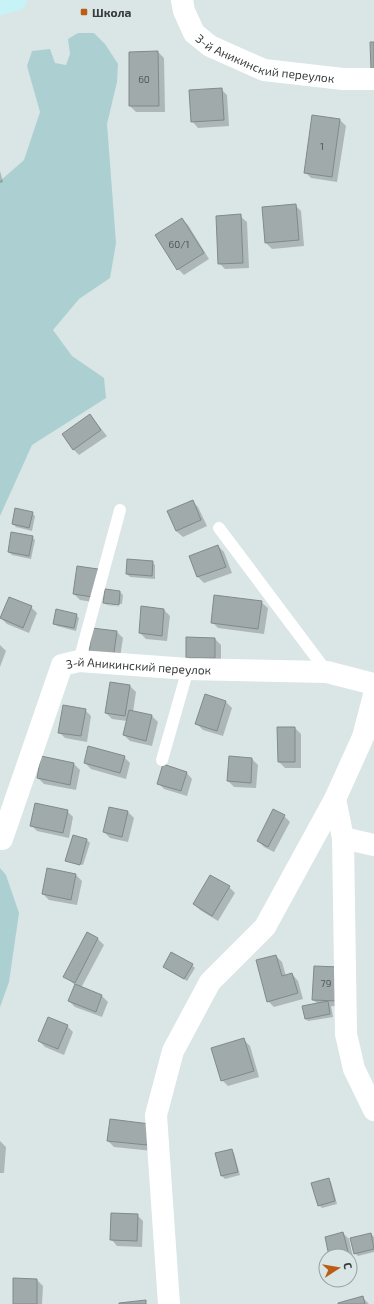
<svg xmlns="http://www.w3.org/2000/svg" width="374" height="1304" font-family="'Exo 2',sans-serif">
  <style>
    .green { fill: #acd0d2 }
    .shadow { fill: #0003 }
    .building { fill: #a0aaab; stroke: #808a8a }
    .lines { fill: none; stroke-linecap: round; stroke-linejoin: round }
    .lane { stroke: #fff; stroke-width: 12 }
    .street { stroke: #fff; stroke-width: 22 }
    .secondary { stroke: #c7f3f6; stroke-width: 22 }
    .poi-dot { fill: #bb5d14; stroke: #dae5e5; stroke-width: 1.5 }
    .labels { text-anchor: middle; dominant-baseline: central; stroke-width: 3.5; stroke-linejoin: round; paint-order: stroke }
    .number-label { font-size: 10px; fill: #525858 }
    .poi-label { font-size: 12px; font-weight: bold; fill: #383c3c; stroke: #dae5e5; text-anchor: start }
    .street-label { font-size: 12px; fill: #383c3c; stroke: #dae5e5 }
  </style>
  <rect width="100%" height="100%" fill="#dae5e5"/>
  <g class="green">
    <path d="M78,33H94L105,44L118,64L117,82L107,124L116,243L110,278L79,299L53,330L72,356L104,378L106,398L32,445L0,516V181L24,160L40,112L27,66L32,51L50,49L55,63L66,65L70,54L68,39Z"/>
    <path d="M0,868L6,875L19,913L9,982L0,1007Z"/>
  </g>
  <g class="shadow">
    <path d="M158,52L164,58L165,112H136L130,106Z"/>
    <path d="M221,89L227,95L229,126L198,128L192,121Z"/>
    <path d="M340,120L346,126L337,182L311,178L305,172Z"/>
    <path d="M0,171L3,182L0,183Z"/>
    <path d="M295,205L301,211L304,246L272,249L266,243Z"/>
    <path d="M240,216L247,222L249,268L225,269L219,263Z"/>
    <path d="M182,219L188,225L209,259L184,275L178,269Z"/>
    <path d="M90,415L107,436L79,455L73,449Z"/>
    <path d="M192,501L198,507L207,526L183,537L176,531Z"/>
    <path d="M32,513L35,516L32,531L16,527L13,524Z"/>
    <path d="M32,537L35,540L31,559L12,555L9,552Z"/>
    <path d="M218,546L224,552L232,573L204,583L198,577L191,556Z"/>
    <path d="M152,562L155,565V579L130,577L127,574Z"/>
    <path d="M78,567L99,603L80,600L74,594Z"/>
    <path d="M106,590L120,592L123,595L122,604L106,602V604L121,607L107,605L104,602Z"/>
    <path d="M261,602L268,608L264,634L218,628L212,622Z"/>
    <path d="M31,607L37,613L29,633L7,624L1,618Z"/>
    <path d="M142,608L164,610L170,616L167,641L146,639L140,633Z"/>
    <path d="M76,615L79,618L76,631L57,626L54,623Z"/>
    <path d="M117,632L123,638L119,664L90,655Z"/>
    <path d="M215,639L221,645V664L193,663L187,657Z"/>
    <path d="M0,645L6,651L0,667Z"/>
    <path d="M130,686L136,692L133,712L152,716L158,722L152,746L130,741L124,735L127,721L112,719L106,713Z"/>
    <path d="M206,696L226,702L232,708L223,736L203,730L197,724Z"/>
    <path d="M85,710L91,716L87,742L65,738L59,732Z"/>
    <path d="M278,728H295L301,734V768H285L279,762Z"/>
    <path d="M124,757L130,763L126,779L91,769L85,763Z"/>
    <path d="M230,757L252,759L258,765L256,788L234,787L228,781Z"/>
    <path d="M74,764L80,770L76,790L44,784L38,778Z"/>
    <path d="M186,772L192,779L187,796L164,789L158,783Z"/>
    <path d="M110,808L128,812L134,818L128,842L110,838L104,832Z"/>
    <path d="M67,811L73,817L69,838L37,831L31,825Z"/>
    <path d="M284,816L290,822L274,852L264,847L258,841Z"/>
    <path d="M73,836L87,840L90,843L83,865L68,860V862L66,860Z"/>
    <path d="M76,875L82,881L77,905L49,900L43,894Z"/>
    <path d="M229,887L235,893L218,921L200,910L194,904Z"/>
    <path d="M87,933L98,939L104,945L81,988L102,996L108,1002L102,1017L75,1007L69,1001L75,985L65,976Z"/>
    <path d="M276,956L282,962L286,976L292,974L298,981L303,999L274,1007L268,1001Z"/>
    <path d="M192,965L195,968L187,981L164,967Z"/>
    <path d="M315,967L344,1007L331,1006L333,1017L308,1021L305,1018L318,1004L313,1000Z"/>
    <path d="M67,1026L73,1032L64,1055L45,1047L39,1041Z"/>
    <path d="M244,1040L250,1046L259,1077L228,1086L222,1080Z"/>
    <path d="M149,1125L153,1151L114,1147L108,1141Z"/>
    <path d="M0,1141L6,1147L4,1173H0Z"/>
    <path d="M231,1150L234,1153L240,1175L225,1179L222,1176L217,1154Z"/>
    <path d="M328,1179L331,1182L337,1204L322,1208L319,1205Z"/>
    <path d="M137,1215L143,1221L142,1247L117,1246L111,1239Z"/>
    <path d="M343,1233L349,1239L354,1262L350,1264V1256H330Z"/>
    <path d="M371,1234L374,1237V1252L358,1256L355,1253Z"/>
    <path d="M37,1280L43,1286L42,1304H14Z"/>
    <path d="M362,1297L369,1304H339Z"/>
  </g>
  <g class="building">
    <path d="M370,42H374V70H371Z"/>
    <path d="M158,51L159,106H129V52Z"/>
    <path d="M222,88L224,120L191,122L189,90Z"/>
    <path d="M312,115L340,119L332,177L304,173Z"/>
    <path d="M296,204L299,240L265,243L262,207Z"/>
    <path d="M241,214L243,263L218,264L216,216Z"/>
    <path d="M182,218L204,253L177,270L155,235Z"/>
    <path d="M90,414L101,430L73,450L62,434Z"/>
    <path d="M193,500L201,520L176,531L167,511Z"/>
    <path d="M15,508L33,512L29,528L12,524Z"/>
    <path d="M11,532L33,536L29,556L8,552Z"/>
    <path d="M218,545L226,567L197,577L189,556Z"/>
    <path d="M127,559L153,561L152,576L126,574Z"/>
    <path d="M77,566L98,569L93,597L73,594Z"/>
    <path d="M105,589L120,591L119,605L103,603Z"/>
    <path d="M214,595L262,601L258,629L211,623Z"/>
    <path d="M9,597L32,606L23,628L0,618Z"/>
    <path d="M141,606L164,609L162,636L139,633Z"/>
    <path d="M56,609L77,614L74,628L53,624Z"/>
    <path d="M92,628L117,631L113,659L89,655Z"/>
    <path d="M186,637L215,638V658H186Z"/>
    <path d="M110,682L130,685L125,716L105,713Z"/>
    <path d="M205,694L226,701L217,731L195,724Z"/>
    <path d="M63,705L86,709L81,736L58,733Z"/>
    <path d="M129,710L152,715L146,741L123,735Z"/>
    <path d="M277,727H295V762H278Z"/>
    <path d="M88,746L125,756L120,773L84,763Z"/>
    <path d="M41,756L74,763L70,785L37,778Z"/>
    <path d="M229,756L252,758L251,783L227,781Z"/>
    <path d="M163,764L187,772L181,791L157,784Z"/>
    <path d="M35,803L68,810L63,833L30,826Z"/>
    <path d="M109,807L128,811L122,837L103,832Z"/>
    <path d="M273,809L285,815L268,847L257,841Z"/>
    <path d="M73,835L87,839L80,865L65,861Z"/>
    <path d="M47,868L76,874L71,900L42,894Z"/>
    <path d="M210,875L230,886L212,916L193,904Z"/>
    <path d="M87,932L98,938L75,983L63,977Z"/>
    <path d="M171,952L193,964L184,979L163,967Z"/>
    <path d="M276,955L282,976L292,973L298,993L267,1002L256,960Z"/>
    <path d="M314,966L340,967L338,1001L312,1000Z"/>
    <path d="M75,984L102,995L96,1012L68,1001Z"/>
    <path d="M328,1001L330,1014L305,1019L302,1006Z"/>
    <path d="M48,1017L68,1025L58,1049L38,1041Z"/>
    <path d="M244,1038L254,1071L221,1081L211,1048Z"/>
    <path d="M110,1119L150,1124L147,1145L107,1141Z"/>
    <path d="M232,1149L238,1172L221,1176L215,1153Z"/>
    <path d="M329,1178L335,1201L318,1206L311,1183Z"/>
    <path d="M111,1213L138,1214L137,1241L110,1240Z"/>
    <path d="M343,1232L349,1256H329L325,1237Z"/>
    <path d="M371,1233L374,1249L354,1254L350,1238Z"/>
    <path d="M13,1278L37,1279V1304H13Z"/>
    <path d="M363,1296L365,1304H338V1303Z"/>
    <path d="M146,1300V1304H119V1303Z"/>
  </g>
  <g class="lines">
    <g class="lane">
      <path d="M219,528L327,672"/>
      <path d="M79,661L120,510"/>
      <path d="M162,760L188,669"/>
    </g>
    <g class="street">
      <path id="s1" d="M182,0L184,11L194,33L210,46L264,70L343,79H374"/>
      <path d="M335,799L343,838L346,1034L354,1069L374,1110"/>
      <path d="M343,838L374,845"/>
      <path id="s2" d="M2,839L62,665L79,661L188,669L327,672L374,684"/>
      <path d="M169,1304L156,1115L173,1051L210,982L265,927L335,799L363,737L374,695"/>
    </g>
    <path class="secondary" d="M0,4L16,0"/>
  </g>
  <rect class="poi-dot" x="80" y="8" width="8" height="8" rx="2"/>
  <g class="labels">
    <g class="number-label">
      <text x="144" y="79">60</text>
      <text x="322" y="146">1</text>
      <text x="179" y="244">60/1</text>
      <text x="326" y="983">79</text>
    </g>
    <g class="poi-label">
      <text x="92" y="12">Школа</text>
    </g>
    <g class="street-label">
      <text stroke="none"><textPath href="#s1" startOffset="113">3-й Аникинский переулок</textPath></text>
      <text stroke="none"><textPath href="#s2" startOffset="261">3-й Аникинский переулок</textPath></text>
    </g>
  </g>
  <g transform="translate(338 1268) rotate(78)"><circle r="19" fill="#dae5e5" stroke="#99a1a1"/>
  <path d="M0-3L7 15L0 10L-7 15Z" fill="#bb5d14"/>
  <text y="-6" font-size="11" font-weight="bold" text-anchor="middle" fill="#383c3c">С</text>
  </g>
</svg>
